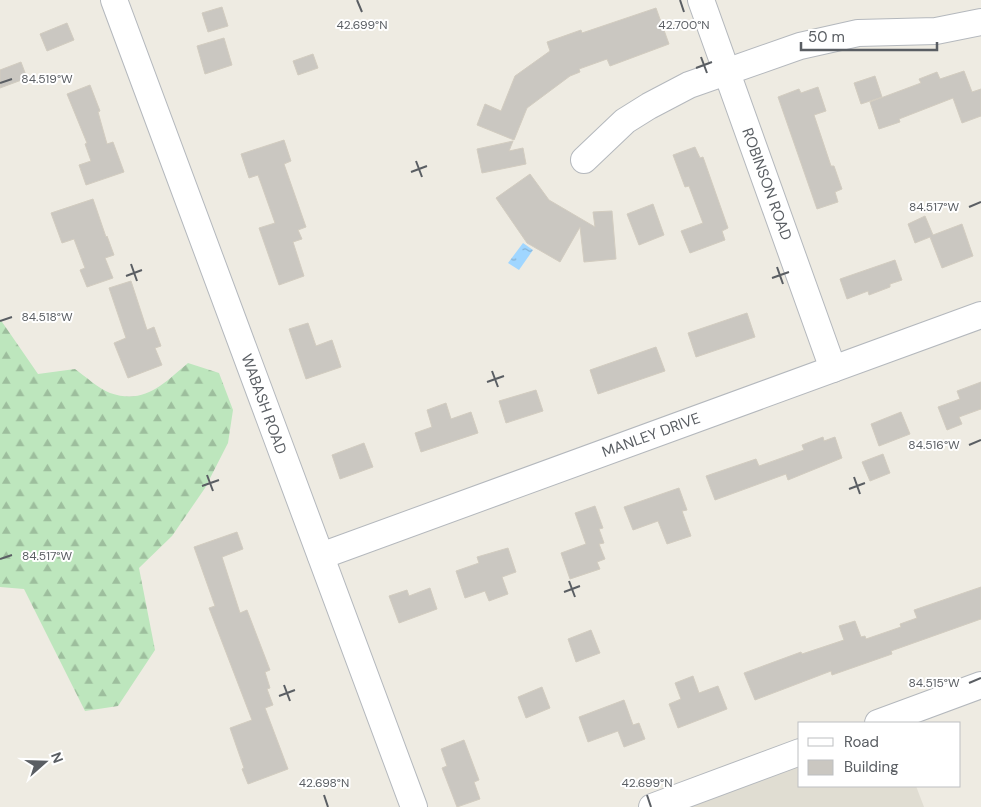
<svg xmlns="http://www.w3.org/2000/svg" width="981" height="807" font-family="'DM Sans',sans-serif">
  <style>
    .education { fill: #e0ddd2 }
    .forest { fill: url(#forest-firs) }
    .water { fill: url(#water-ripples) }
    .building { fill: #cac7c1; stroke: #d2ccc0 }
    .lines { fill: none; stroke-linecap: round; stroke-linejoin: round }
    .minor-casing { stroke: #b4b8bd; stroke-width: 28 }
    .minor { stroke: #fff; stroke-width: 26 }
    .ticks { fill: none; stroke: #5a5e63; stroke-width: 2 }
    .labels { text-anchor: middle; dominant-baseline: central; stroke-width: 4; stroke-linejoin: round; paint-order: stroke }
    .street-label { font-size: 15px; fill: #5a5e63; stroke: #fff }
    .ticks-label { font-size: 12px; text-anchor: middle; fill: #5a5e63; stroke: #fff; stroke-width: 4; stroke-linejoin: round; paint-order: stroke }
  </style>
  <defs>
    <pattern id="forest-firs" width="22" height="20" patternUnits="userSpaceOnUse" patternTransform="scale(1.25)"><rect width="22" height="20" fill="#bde6bd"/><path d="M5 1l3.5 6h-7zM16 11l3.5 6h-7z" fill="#9dbe9d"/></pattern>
    <pattern id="water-ripples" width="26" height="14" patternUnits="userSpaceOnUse" patternTransform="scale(1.25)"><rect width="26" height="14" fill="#a0d6ff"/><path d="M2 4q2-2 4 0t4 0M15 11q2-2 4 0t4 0" fill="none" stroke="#85b1d2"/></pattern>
  </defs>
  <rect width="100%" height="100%" fill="#eeebe2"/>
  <path class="education" d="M800,765V786H916L924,807H687Z"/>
  <path class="forest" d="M0,319L38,374L75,369C85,376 99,389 110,393C145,405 163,384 188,363L219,373L233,410L228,443L205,488L172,536L139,568L155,650L118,706L85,711L24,589L0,587Z"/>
  <path class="water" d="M523,243L533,250L519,270L508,263Z"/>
  <g class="building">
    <path d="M222,7L228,26L208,32L202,13Z"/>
    <path d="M656,8L669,44L610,66L607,59L579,69L580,72L570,76L527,108L514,140L477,125L485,104L501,111L515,76L550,51L547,42L581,30L582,33Z"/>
    <path d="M67,23L74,40L47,51L40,34Z"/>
    <path d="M224,38L232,65L205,74L197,46Z"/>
    <path d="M313,54L318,68L298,75L293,61Z"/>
    <path d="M21,62L27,78L0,88V70Z"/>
    <path d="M964,71L972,92L981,89V116L962,123L953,98L899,119L900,122L879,129L870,102L921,83L919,79L937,72L940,79Z"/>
    <path d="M875,76L882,97L861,104L854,83Z"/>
    <path d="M90,85L100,111L98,112L107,144L113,142L124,172L86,185L79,165L91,161L85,144L87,143L67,94Z"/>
    <path d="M818,87L826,111L814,115L831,166H834L842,189L835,192L838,202L817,209L778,97L799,89L801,93Z"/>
    <path d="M284,140L291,161L284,164L306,227L298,230L302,239L293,242L304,276L279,285L259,228L275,223L258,175L249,178L241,154Z"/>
    <path d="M513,141L509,151L523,148L526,164L482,173L477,149Z"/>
    <path d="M695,147L700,158L703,157L728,228L722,231L725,240L690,253L681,231L703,223L689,186L685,187L673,155Z"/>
    <path d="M530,174L549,200L595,227L593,212L612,211L616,259L584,262L580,227L560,262L527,243L496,198Z"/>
    <path d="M93,199L106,237L107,236L114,255L105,258L113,278L87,287L80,270L85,268L74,239L62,243L51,213Z"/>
    <path d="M653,204L664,235L639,245L627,214Z"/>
    <path d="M925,216L933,235L962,224L973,256L942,268L930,237L915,243L908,224Z"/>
    <path d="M895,260L902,280L890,284V287L869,295L868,291L847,299L840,279Z"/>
    <path d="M131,281L147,330L154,327L161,346L155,348L162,365L128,378L114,343L126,338L109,288Z"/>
    <path d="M747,313L755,337L696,357L688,333Z"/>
    <path d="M308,323L316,346L332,340L341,367L306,379L289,329Z"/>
    <path d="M656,347L665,371L598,394L590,370Z"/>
    <path d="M981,382V409L959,417L962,424L947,430L938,407L960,399L957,391Z"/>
    <path d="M536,390L543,411L506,423L499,401Z"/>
    <path d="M446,403L451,419L471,412L478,433L421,452L415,433L432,427L427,410Z"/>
    <path d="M901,412L910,434L879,446L871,424Z"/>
    <path d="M823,437L824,441L835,437L842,458L788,480L786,474L715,500L706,476L756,459L759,466L804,450L802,445Z"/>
    <path d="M364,443L373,467L340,479L332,455Z"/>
    <path d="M883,454L890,473L870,481L862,462Z"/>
    <path d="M679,488L687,510L682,511L691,536L667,544L658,521L633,530L624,507Z"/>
    <path d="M595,506L603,528L599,529L604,543L599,544L605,559L597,562L600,569L570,579L561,553L586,544L575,513Z"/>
    <path d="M237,532L243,549L222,557L240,613L247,610L270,670L265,672L270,688L267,689L273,705L265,708L288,769L248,784L242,769L244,768L230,728L252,720L209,608L215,606L194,547Z"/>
    <path d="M508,548L516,572L502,577L508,594L489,601L485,591L465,598L456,571L479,563L477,557Z"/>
    <path d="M981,587V619L891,651L892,654L832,675L831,671L755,700L744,673L801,652L802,654L844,640L839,626L855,621L861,637L865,636L866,639L901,627L900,624L917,618L914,610Z"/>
    <path d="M430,588L437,609L399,623L389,596L407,590L409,596Z"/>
    <path d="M591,630L600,653L576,662L568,639Z"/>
    <path d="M693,676L699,693L718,686L727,709L678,728L669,704L681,699L675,683Z"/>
    <path d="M542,687L550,708L526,718L518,697Z"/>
    <path d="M624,700L633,725L639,723L645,739L624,747L618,731L588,742L579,717Z"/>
    <path d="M464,740L479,780L474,782L480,799L457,807L442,768L447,766L441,749Z"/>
  </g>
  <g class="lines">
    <g class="minor-casing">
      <g id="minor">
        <path d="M114,0L414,807"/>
        <path d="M701,0L833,369"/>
        <path d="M584,160L625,121L649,106L689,85L800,46L858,33L936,31L981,22"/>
        <path d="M321,556L981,315"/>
        <path d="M878,723L981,685"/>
        <path d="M652,807L800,752"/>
      </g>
    </g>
    <use href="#minor" class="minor"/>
  </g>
  <path class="ticks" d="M357,0L362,12M680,0L684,12M701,57L707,73M696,68L712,62M0,83L12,79M416,161L422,177M411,172L427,166M969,207L981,202M131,264L137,281M777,267L783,284M126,276L142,270M772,278L789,272M0,321L12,317M492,371L498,387M487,382L504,376M969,445L981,440M207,475L213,491M854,477L860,494M202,486L219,480M849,489L865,483M0,559L12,555M569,581L575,597M564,592L580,586M969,683L981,678M284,685L290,701M279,696L295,690M324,795L328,807M647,795L651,807"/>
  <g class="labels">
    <g class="street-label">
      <text transform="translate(767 184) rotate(70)">ROBINSON ROAD</text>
      <text transform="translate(264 404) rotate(70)">WABASH ROAD</text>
      <text transform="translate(651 435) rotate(-20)">MANLEY DRIVE</text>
    </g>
  </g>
  <g class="ticks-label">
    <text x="362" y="29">42.699°N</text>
    <text x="684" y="29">42.700°N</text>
    <text x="47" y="83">84.519°W</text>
    <text x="934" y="211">84.517°W</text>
    <text x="47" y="321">84.518°W</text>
    <text x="934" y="449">84.516°W</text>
    <text x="47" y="560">84.517°W</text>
    <text x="934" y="687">84.515°W</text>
    <text x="324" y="787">42.698°N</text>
    <text x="647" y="787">42.699°N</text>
  </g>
  <rect x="798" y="722" width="162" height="65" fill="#ffffff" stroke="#bdbfc1"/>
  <rect x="808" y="738" width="25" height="8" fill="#ffffff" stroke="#bdbfc1"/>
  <text x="844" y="747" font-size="15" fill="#5a5e63">Road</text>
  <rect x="808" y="760" width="25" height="15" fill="#cac7c1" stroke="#bdbfc1"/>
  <text x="844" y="772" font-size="15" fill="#5a5e63">Building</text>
  <g transform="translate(45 762) rotate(70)" stroke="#ffffff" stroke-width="4" paint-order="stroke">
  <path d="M0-4L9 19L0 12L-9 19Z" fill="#5a5e63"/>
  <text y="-8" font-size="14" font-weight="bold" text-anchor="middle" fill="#5a5e63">N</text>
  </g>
  <path d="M801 42v8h136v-8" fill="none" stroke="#5a5e63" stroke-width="2.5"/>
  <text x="808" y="42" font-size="15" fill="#5a5e63" stroke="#ffffff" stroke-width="4" paint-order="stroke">50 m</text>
</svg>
